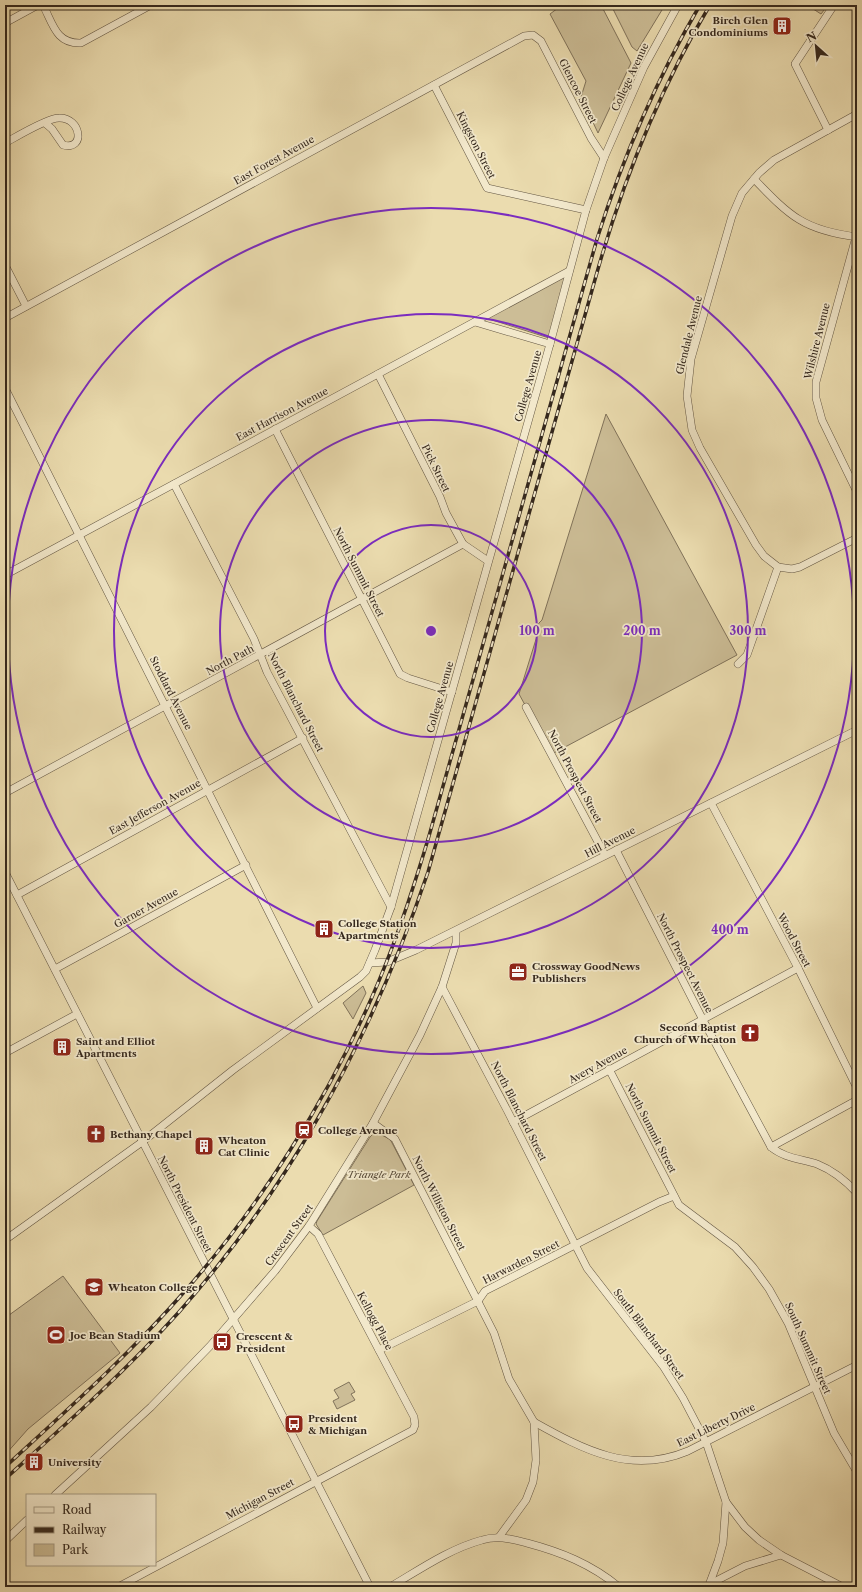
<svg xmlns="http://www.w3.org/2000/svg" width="862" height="1592" font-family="'Libre Caslon Text',serif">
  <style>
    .green { fill: #ccbd96; stroke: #80725a }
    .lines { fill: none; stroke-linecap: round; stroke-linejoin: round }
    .minor-casing { stroke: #625542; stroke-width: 8 }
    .minor { stroke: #f2e8cb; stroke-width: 7 }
    .rail-casing { stroke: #35281d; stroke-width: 3.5 }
    .rail { stroke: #f2e8cb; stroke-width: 2; stroke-dasharray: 6; stroke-linecap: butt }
    .ring { fill: none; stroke: #7b2cbf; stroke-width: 2 }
    .labels { text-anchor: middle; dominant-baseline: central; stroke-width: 3.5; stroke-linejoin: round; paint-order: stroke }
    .poi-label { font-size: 10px; font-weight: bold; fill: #35281d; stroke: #f2e8cb; text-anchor: start }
    .street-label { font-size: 10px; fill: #35281d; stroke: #f2e8cb }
    .park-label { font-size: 10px; font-style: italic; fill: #5b4d3b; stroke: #f2e8cb }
    .centre { fill: #7b2cbf; stroke: #f2e8cb; stroke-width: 2 }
    .ring-label { font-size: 12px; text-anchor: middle; font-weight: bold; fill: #7b2cbf; stroke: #f2e8cb; stroke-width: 3.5; stroke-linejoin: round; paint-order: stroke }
  </style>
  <rect width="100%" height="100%" fill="#ebdcaf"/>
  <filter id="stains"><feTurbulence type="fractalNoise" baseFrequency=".005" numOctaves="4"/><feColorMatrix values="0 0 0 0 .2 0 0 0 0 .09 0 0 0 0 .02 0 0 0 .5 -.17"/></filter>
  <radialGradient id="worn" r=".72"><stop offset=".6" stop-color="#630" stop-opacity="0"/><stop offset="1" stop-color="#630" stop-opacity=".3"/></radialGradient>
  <g class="green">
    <path d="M562,5H601L631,63L598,133L581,97L586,81L550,14Z"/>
    <path d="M611,5H665L637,51L632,47Z"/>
    <path d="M807,5H828L821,14Z"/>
    <path d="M566,275L549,338L486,318Z"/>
    <path d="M606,414L737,655L552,754L519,694L537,636L535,634L539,623L542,620Z"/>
    <path d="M363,986L366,993L353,1019L343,1003Z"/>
    <path d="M375,1132L390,1139L414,1185L323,1235L316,1224L317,1221L370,1137Z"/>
    <path d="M63,1276L120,1353L28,1429L5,1455V1318Z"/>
    <path d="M349,1382L355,1392L351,1394L355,1400L337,1409L333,1401L339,1398L334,1390Z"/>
  </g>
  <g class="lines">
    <g class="minor-casing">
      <g id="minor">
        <path d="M43,5C53,24 56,44 81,43L151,5"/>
        <path d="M5,23L38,5"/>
        <path d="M434,85L487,188L586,210"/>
        <path d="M828,130L795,64L834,5"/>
        <path d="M5,143C16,137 47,118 59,118C81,117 86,151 63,145L52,129L45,123"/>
        <path d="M754,179C790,216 803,230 857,237"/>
        <path d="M856,237L816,382V398L822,420L857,492"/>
        <path d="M5,265L26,306"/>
        <path d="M5,318L524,36L533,35L541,41L591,138L604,158"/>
        <path d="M475,322L550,344"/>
        <path d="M378,374L440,497L446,513L463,544L488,561"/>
        <path d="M5,388L317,1008"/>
        <path d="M275,429L400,674L408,678L452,692"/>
        <path d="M174,484L254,639L267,672L391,907"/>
        <path d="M778,567L792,569L800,567L857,538"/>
        <path d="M5,575L569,271"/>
        <path d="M738,664L747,655L778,567L764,556L756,545L700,448L692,430L687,396L691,359L732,216L742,193L759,173L774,160L857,114"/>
        <path d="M526,707L605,855"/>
        <path d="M5,793L463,544"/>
        <path d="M711,803L798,968L857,1088"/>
        <path d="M616,850L703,1020L771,1147C784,1158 801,1159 817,1164C832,1170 846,1181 857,1193"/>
        <path d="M5,872L370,1587"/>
        <path d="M17,895L303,738"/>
        <path d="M370,963L387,962L416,950L857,730"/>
        <path d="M55,969L246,865"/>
        <path d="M442,987L507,1110L587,1268L663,1366L683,1398L706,1442L726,1502L745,1527L759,1540L781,1555L843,1587"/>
        <path d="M5,1053L77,1014"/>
        <path d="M609,1069L679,1205L735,1247L753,1267L769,1289L788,1323L834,1433L857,1472"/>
        <path d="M513,1122L798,968"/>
        <path d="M373,1123L395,1139L494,1333L509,1379L534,1422L536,1460L533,1482L526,1500L499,1537"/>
        <path d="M771,1147L857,1100"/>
        <path d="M5,1240L142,1142L233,1070L360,977L366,971L375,950L391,907L550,344L586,210L604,158L644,67L678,5"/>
        <path d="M379,1350L478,1301L485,1291L659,1202L674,1196"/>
        <path d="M534,1422C584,1450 631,1475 688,1451L857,1365"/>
        <path d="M55,1495L151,1407L210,1346L275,1271L309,1226L373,1123L420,1035L442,987L456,943V931"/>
        <path d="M5,1541L27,1520"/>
        <path d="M708,1585L745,1566L781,1555"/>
        <path d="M709,1585L718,1561L723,1543L726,1502"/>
        <path d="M118,1587L413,1430L415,1425L414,1417L318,1234L309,1226"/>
        <path d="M390,1587C419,1570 449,1549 482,1540C498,1535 511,1539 527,1543C561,1552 591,1564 619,1587"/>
      </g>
    </g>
    <use href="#minor" class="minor"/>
    <g class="rail-casing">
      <g id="rail">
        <path d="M5,1467C67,1410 130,1354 185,1291C261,1204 326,1102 372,997C395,945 413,890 429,836L597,239C623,157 656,80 700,5"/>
        <path d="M5,1479C65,1425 125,1372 179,1312C294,1182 373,1035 428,872L596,276C623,180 659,90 710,5"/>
      </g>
    </g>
    <use href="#rail" class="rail"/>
  </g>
  <g class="ring">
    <circle cx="431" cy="631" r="106"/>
    <circle cx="431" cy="631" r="211"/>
    <circle cx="431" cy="631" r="317"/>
    <circle cx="431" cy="631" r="423"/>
  </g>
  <defs>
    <g id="building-square" transform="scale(1)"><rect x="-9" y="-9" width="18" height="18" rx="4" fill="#8f2418" stroke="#f2e8cb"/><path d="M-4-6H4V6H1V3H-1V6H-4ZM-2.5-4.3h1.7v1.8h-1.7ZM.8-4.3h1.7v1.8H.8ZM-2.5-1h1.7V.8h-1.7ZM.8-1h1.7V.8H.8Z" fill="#fff"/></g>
    <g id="office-square" transform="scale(1)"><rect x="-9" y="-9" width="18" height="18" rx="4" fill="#8f2418" stroke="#f2e8cb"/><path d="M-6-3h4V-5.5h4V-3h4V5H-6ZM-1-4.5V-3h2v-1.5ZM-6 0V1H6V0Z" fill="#fff"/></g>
    <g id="church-square" transform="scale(1)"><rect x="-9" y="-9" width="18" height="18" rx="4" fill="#8f2418" stroke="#f2e8cb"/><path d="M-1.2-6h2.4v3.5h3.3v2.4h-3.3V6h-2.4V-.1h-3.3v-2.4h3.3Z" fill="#fff"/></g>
    <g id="station-square" transform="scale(1)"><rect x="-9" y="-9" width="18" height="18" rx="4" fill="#8f2418" stroke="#f2e8cb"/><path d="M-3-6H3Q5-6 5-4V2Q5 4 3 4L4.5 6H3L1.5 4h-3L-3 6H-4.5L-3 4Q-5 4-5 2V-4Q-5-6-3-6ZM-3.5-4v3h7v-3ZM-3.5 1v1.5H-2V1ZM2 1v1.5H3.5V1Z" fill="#fff"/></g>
    <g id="university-square" transform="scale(1)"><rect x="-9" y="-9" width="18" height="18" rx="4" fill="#8f2418" stroke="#f2e8cb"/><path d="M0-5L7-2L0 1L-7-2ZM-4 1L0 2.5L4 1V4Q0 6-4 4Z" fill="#fff"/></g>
    <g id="stadium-square" transform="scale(1)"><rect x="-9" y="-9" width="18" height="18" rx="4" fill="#8f2418" stroke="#f2e8cb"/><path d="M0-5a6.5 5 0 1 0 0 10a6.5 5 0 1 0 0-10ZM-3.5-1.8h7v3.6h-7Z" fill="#fff"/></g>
    <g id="bus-square" transform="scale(1)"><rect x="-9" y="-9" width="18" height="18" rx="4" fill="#8f2418" stroke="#f2e8cb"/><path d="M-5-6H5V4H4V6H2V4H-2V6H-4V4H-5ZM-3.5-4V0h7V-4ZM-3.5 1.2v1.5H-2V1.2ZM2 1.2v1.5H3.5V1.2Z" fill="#fff"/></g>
  </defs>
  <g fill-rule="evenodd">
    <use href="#building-square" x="782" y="26"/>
    <use href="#building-square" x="324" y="929"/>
    <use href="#office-square" x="518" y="972"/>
    <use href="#church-square" x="750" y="1033"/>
    <use href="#building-square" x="62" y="1047"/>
    <use href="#station-square" x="304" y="1130"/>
    <use href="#church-square" x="96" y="1134"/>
    <use href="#building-square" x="204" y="1146"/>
    <use href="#university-square" x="94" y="1287"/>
    <use href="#stadium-square" x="56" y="1335"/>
    <use href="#bus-square" x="222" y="1342"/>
    <use href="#bus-square" x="294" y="1424"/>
    <use href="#building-square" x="34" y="1462"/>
  </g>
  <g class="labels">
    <g class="poi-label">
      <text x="768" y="20" text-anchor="end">Birch Glen<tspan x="768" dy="12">Condominiums</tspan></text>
      <text x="338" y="923">College Station<tspan x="338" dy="12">Apartments</tspan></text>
      <text x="532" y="966">Crossway GoodNews<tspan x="532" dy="12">Publishers</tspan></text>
      <text x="736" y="1027" text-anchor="end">Second Baptist<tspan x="736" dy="12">Church of Wheaton</tspan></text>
      <text x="76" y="1041">Saint and Elliot<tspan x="76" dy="12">Apartments</tspan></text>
      <text x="318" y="1130">College Avenue</text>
      <text x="110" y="1134">Bethany Chapel</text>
      <text x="218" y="1140">Wheaton<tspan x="218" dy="12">Cat Clinic</tspan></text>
      <text x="108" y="1287">Wheaton College</text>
      <text x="70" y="1335">Joe Bean Stadium</text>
      <text x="236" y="1336">Crescent &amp;<tspan x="236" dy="12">President</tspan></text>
      <text x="308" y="1418">President<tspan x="308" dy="12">&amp; Michigan</tspan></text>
      <text x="48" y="1462">University</text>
    </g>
    <g class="street-label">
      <text transform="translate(630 77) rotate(-65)">College Avenue</text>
      <text transform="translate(578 91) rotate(63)">Glencoe Street</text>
      <text transform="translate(476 145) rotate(63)">Kingston Street</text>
      <text transform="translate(274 160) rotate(-29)">East Forest Avenue</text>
      <text transform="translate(689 335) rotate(-76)">Glendale Avenue</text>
      <text transform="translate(817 341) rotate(-76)">Wilshire Avenue</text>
      <text transform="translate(528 386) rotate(-74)">College Avenue</text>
      <text transform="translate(282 414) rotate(-28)">East Harrison Avenue</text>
      <text transform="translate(436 468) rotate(64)">Pick Street</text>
      <text transform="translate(359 572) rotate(63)">North Summit Street</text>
      <text transform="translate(230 660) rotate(-28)">North Path</text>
      <text transform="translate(171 693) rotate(63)">Stoddard Avenue</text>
      <text transform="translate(440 697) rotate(-74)">College Avenue</text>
      <text transform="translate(296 702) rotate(63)">North Blanchard Street</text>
      <text transform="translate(575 776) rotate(62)">North Prospect Street</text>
      <text transform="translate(155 807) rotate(-29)">East Jefferson Avenue</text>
      <text transform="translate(610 842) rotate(-27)">Hill Avenue</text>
      <text transform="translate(146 908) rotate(-29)">Garner Avenue</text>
      <text transform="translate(794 940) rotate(62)">Wood Street</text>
      <text transform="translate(685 963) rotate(63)">North Prospect Avenue</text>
      <text transform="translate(598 1065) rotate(-29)">Avery Avenue</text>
      <text transform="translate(519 1111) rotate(63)">North Blanchard Street</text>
      <text transform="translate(651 1128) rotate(63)">North Summit Street</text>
      <text transform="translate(439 1203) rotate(63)">North Williston Street</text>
      <text transform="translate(185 1204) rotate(63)">North President Street</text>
      <text transform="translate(289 1235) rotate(-54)">Crescent Street</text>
      <text transform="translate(521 1262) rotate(-27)">Harwarden Street</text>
      <text transform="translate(375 1321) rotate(62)">Kellogg Place</text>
      <text transform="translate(649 1334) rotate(53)">South Blanchard Street</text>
      <text transform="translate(808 1348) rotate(66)">South Summit Street</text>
      <text transform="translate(716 1425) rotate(-26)">East Liberty Drive</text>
      <text transform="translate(260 1499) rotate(-28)">Michigan Street</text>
    </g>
    <g class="park-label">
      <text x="379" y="1174">Triangle Park</text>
    </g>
  </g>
  <circle cx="431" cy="631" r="6" class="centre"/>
  <g class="ring-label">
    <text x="537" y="635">100 m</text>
    <text x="642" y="635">200 m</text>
    <text x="748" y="635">300 m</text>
    <text x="730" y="934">400 m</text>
  </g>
  <rect width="862" height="1592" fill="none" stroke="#ebdcaf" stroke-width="20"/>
  <rect x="6" y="6" width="850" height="1580" fill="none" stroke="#35281d" stroke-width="2"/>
  <rect x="10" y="10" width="842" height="1572" fill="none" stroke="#35281d"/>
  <rect x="26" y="1494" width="130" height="72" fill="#f2e8cb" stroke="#a69b85"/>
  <rect x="34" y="1507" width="20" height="6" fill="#f2e8cb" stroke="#a69b85"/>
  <text x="62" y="1514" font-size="12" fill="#35281d">Road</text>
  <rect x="34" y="1527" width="20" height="6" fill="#35281d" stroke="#a69b85"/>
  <text x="62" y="1534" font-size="12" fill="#35281d">Railway</text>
  <rect x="34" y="1544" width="20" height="12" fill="#ccbd96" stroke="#a69b85"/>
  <text x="62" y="1554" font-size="12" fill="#35281d">Park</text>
  <g transform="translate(816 46) rotate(333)" stroke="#f2e8cb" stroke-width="3" paint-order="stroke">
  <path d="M0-3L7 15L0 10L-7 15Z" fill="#35281d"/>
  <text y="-6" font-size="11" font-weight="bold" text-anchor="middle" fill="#35281d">N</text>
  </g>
  <rect width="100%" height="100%" filter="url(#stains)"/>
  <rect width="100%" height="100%" fill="url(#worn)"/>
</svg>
